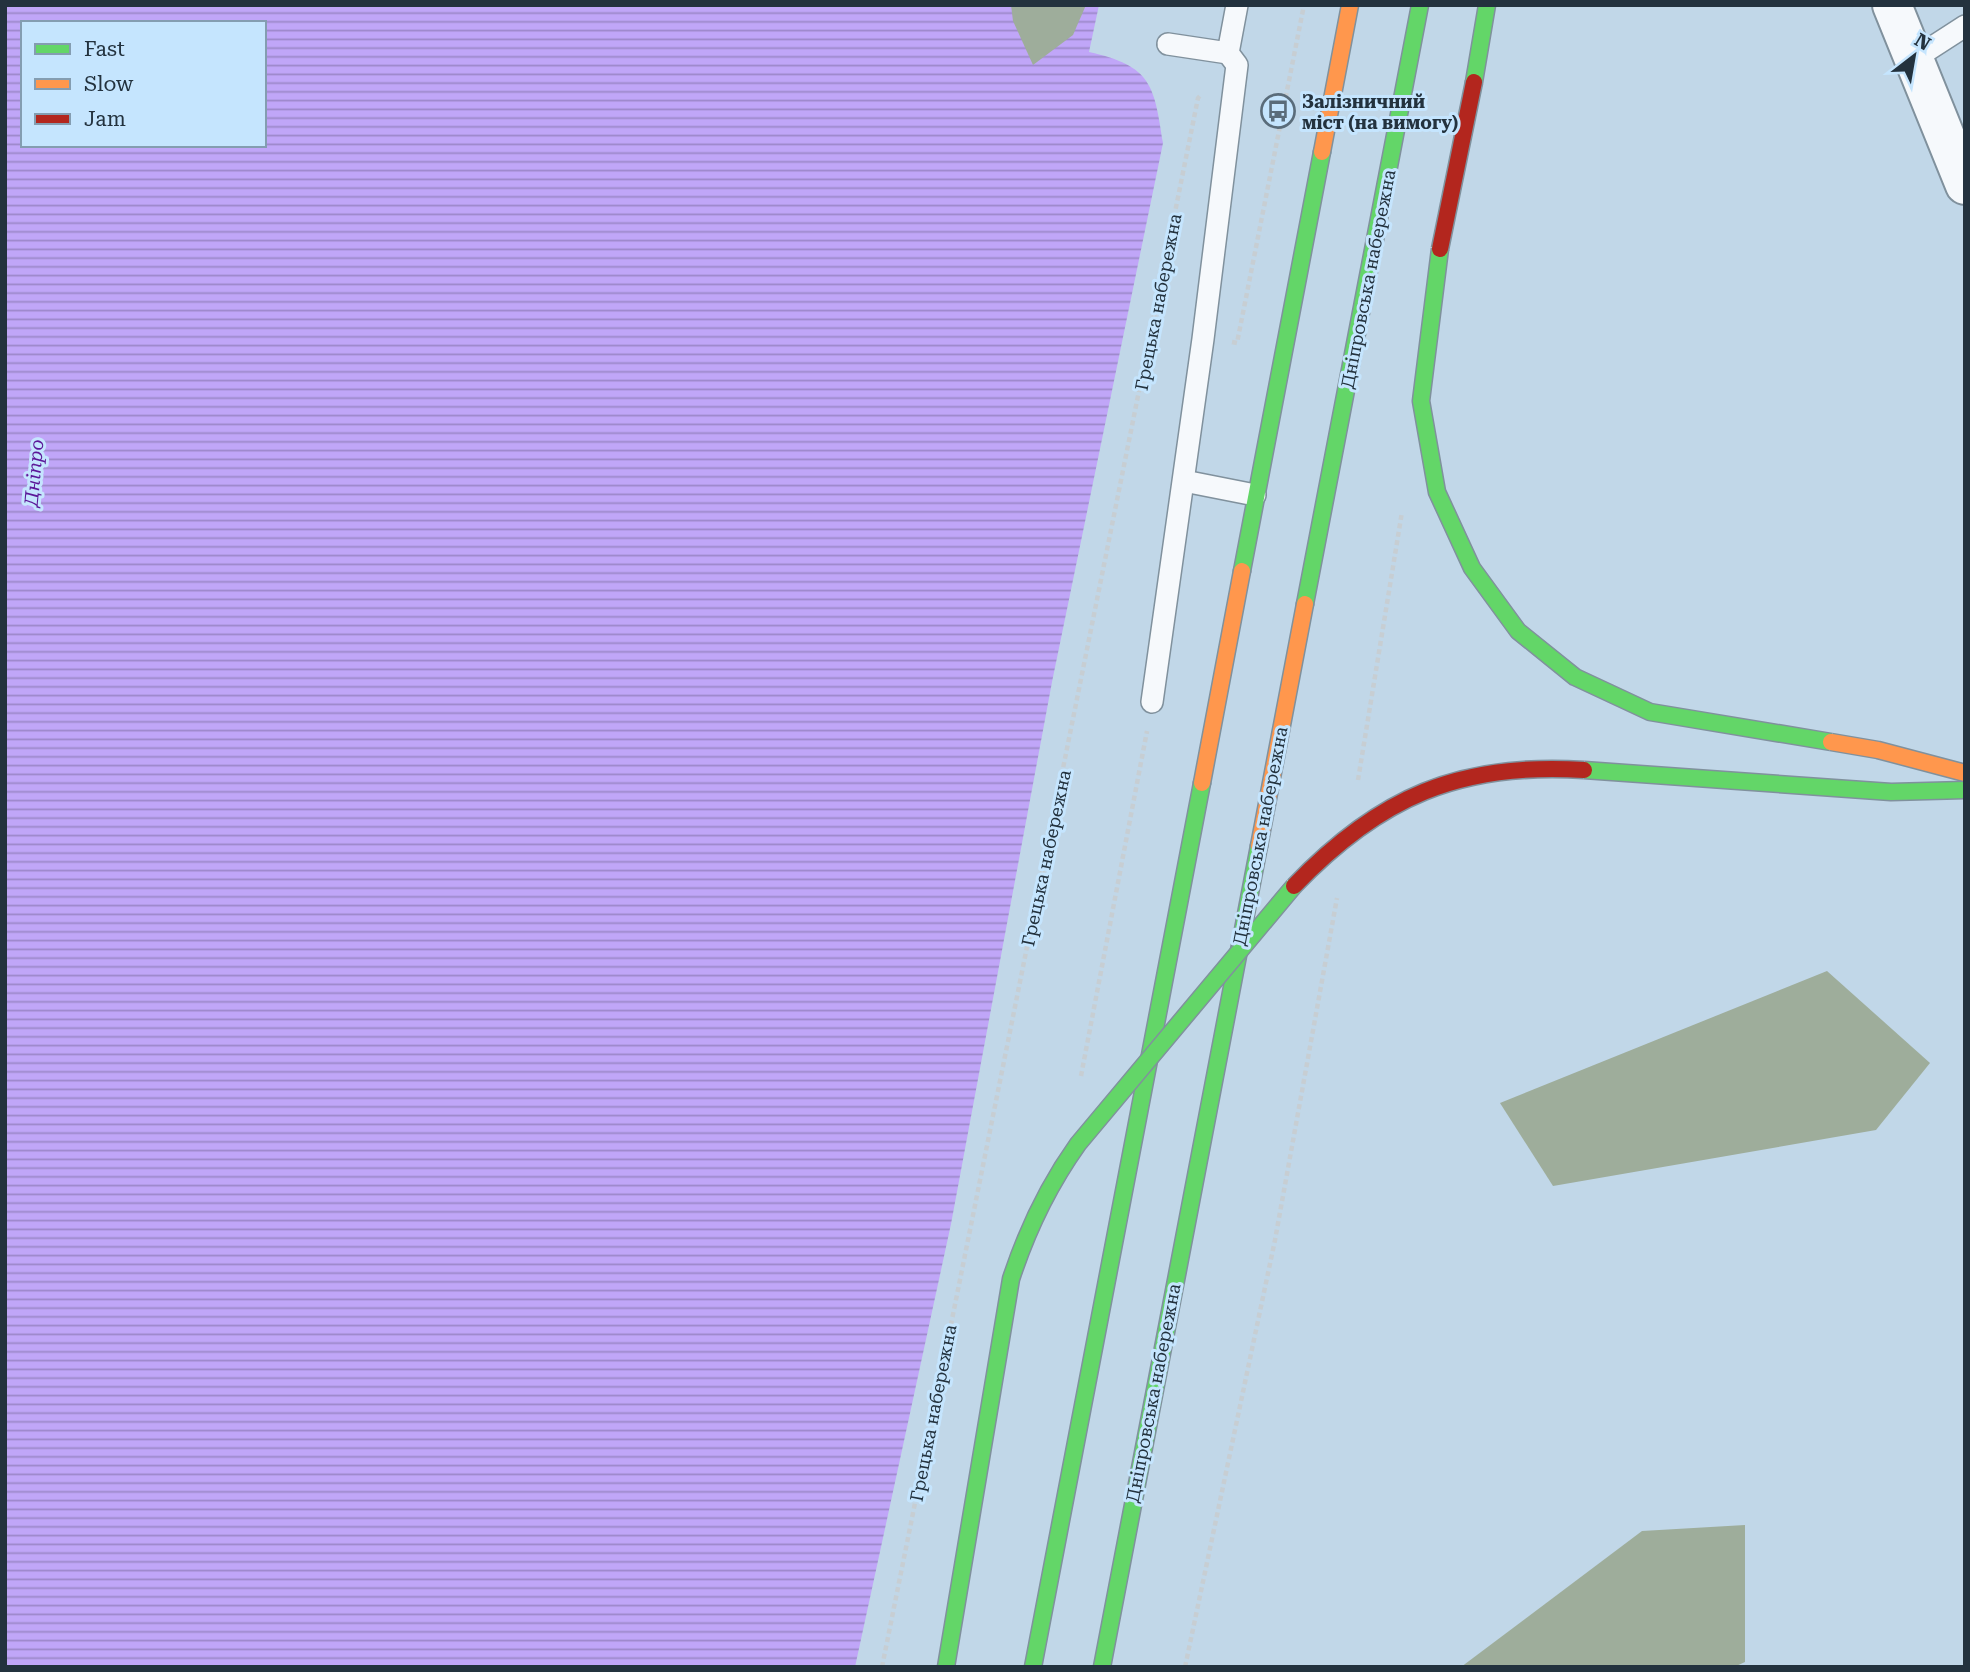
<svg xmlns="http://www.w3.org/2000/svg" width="1970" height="1672" font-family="'Roboto Serif',serif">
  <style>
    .water { fill: url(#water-rules); fill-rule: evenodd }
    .building { fill: #9ead9b }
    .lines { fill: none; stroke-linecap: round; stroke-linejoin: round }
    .lane-casing { stroke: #80919d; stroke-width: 24 }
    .street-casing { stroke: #80919d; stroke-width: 42 }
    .fast-casing { stroke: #80919d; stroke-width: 19 }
    .slow-casing { stroke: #80919d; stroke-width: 19 }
    .path { stroke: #c7ced3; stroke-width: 4.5; stroke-dasharray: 5 3.5; stroke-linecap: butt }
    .lane { stroke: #f6f9fc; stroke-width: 21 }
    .street { stroke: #f6f9fc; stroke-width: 38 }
    .fast { stroke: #63d668; stroke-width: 16 }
    .slow { stroke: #ff974d; stroke-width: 16 }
    .fast-bridge-casing { stroke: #80919d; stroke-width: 19; stroke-linecap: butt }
    .slow-bridge-casing { stroke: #80919d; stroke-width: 19; stroke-linecap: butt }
    .jam-bridge-casing { stroke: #80919d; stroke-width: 19; stroke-linecap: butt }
    .fast-bridge { stroke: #63d668; stroke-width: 16 }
    .slow-bridge { stroke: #ff974d; stroke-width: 16 }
    .jam-bridge { stroke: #b3261e; stroke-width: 16 }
    .labels { text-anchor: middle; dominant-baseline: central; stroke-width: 6; stroke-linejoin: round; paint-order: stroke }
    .poi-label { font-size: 18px; font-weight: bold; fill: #23323e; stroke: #c5e5fe; text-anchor: start }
    .street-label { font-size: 18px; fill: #23323e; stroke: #c5e5fe }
    .water-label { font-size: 19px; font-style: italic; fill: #5c1899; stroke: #c5e5fe }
  </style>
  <defs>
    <pattern id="water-rules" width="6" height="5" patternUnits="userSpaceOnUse" patternTransform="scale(1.75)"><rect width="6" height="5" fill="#c0a6f8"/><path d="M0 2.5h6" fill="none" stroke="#9c88ca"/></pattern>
  </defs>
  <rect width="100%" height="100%" fill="#c1d7e8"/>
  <path class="water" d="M5,5H1099L1089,52C1152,66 1154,85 1163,143L1052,682L951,1224L855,1667H5ZM23,23H264V145H23Z"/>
  <g class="building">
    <path d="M1011,5H1086L1073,35L1033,65L1013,21Z"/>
    <path d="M1827,971L1930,1063L1876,1130L1553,1186L1500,1103Z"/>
    <path d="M1745,1525V1662L1734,1667H1461L1642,1531Z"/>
  </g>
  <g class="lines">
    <g class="lane-casing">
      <g id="lane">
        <path d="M1168,44L1228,53"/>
        <path d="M1914,59L1965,26"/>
        <path d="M1184,481L1255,495"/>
        <path d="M1152,702L1203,339L1237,65L1228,53L1237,5"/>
      </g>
    </g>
    <g class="street-casing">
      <path id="street" d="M1892,5L1965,185"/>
    </g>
    <g class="fast-casing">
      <g id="fast">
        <path d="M1474,82L1487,5"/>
        <path d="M1242,571L1322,152"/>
        <path d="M1305,604L1420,5"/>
        <path d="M1033,1667L1202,783"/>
        <path d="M1102,1667L1259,846"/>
      </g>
    </g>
    <g class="slow-casing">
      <g id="slow">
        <path d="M1322,152L1350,5"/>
        <path d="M1202,783L1242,571"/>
        <path d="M1259,846L1305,604"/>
      </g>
    </g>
    <g class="path">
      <path d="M1232,342L1237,343L1304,5"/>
      <path d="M1358,780L1402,512"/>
      <path d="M1081,1076L1147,731"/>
      <path d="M882,1667L1198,98L1202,94"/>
      <path d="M1185,1667L1275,1240L1337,898"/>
    </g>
    <use href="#lane" class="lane"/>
    <use href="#street" class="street"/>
    <use href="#fast" class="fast"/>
    <use href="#slow" class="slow"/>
    <g class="fast-bridge-casing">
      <g id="fast-bridge">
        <path d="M1440,249L1421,401L1437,492L1472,568L1518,631L1575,677L1650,712L1831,742"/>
        <path d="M1584,770L1891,792L1965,790"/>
        <path d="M946,1667L1011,1279C1027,1230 1048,1186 1078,1144L1294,886"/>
      </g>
    </g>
    <g class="slow-bridge-casing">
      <path id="slow-bridge" d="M1831,742L1878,750L1965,773"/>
    </g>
    <g class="jam-bridge-casing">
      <g id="jam-bridge">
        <path d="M1440,249L1474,82"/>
        <path d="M1294,886C1379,797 1460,762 1584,770"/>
      </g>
    </g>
    <use href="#fast-bridge" class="fast-bridge"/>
    <use href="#slow-bridge" class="slow-bridge"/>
    <use href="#jam-bridge" class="jam-bridge"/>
  </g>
  <defs>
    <g id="bus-ring" transform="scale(1.75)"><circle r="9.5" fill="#c5e5fe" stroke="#5a6c7a" stroke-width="1.5"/><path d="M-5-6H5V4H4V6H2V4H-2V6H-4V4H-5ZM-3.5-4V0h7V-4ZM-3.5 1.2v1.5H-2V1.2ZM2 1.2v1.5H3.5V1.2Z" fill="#5a6c7a"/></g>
  </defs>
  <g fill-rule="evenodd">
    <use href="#bus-ring" x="1278" y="111"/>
  </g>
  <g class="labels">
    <g class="poi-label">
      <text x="1302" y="101">Залізничний<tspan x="1302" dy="21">міст (на вимогу)</tspan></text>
    </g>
    <g class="street-label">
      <text transform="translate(1368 279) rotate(-79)">Дніпровська набережна</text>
      <text transform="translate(1158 302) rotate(-79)">Грецька набережна</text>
      <text transform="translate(1260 836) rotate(-79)">Дніпровська набережна</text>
      <text transform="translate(1046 858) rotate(-78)">Грецька набережна</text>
      <text transform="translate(1153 1393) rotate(-79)">Дніпровська набережна</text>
      <text transform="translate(933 1413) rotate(-79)">Грецька набережна</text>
    </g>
    <g class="water-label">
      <text transform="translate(34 473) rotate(-85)">Дніпро</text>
    </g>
  </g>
  <rect width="1970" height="1672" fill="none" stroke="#23323e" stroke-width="14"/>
  <rect x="21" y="21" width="245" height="126" fill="#c5e5fe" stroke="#849db1" stroke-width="2"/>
  <rect x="35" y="44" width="35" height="10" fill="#63d668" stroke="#849db1" stroke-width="2"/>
  <text x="84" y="56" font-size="21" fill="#23323e">Fast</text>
  <rect x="35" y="79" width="35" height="10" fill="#ff974d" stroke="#849db1" stroke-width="2"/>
  <text x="84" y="91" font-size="21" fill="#23323e">Slow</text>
  <rect x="35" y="114" width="35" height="10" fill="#b3261e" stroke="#849db1" stroke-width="2"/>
  <text x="84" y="126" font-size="21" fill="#23323e">Jam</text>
  <g transform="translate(1914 56) rotate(31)" stroke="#c5e5fe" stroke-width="5" paint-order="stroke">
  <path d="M0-5L12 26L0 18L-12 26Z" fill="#23323e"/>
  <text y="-10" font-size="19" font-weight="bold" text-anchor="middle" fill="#23323e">N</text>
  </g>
</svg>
